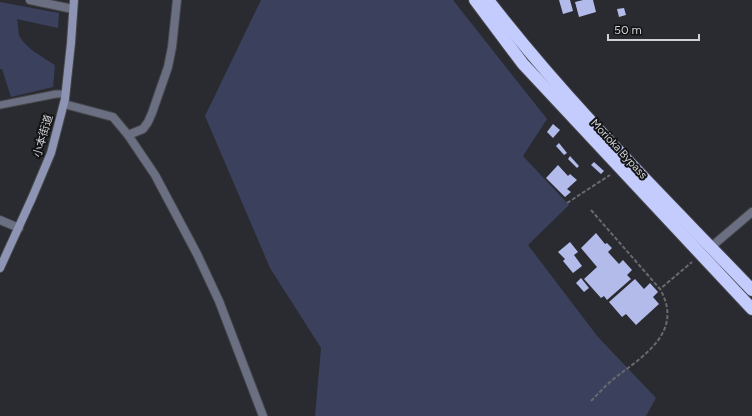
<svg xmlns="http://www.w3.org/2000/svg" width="752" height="416" font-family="Figtree,'Noto Sans JP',sans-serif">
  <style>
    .green { fill: #3b405d }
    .building { fill: #b2bbea }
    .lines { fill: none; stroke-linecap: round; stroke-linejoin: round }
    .lane-casing { stroke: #45464a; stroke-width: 9 }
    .street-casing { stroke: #45464a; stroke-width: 10 }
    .secondary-casing { stroke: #45464a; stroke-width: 10 }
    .highway-casing { stroke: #45464a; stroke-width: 14 }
    .path { stroke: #696a6e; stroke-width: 2; stroke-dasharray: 4 2; stroke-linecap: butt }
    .lane { stroke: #6b6f82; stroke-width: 7 }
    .street { stroke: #6b6f82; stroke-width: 8 }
    .secondary { stroke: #8e94b3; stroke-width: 8 }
    .highway { stroke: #c3ccfc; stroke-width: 12 }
    .labels { text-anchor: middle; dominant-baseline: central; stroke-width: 4; stroke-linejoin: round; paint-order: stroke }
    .street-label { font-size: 11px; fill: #d0d1d4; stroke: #131416 }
  </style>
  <rect width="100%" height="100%" fill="#2a2b30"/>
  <g class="green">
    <path d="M261,0H453L547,119L523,156L569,205L528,245L598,337L656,398L646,416H315L321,348L270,268L205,116Z"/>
    <path d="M0,2L59,13L58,28L17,19C18,24 18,30 19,35C24,47 44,58 55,65L53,87L11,97L2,69H0Z"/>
  </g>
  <g class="building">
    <path d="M559,0H570L573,11L563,14Z"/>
    <path d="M583,0H593L596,12L579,17L575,2Z"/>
    <path d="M624,8L626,15L619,17L617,9Z"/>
    <path d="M553,124L560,130L553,138L547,132Z"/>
    <path d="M559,143L567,153L564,155L556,146Z"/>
    <path d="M570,156L579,166L577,168L568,159Z"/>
    <path d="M594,162L604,171L601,174L591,165Z"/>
    <path d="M558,165L568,176L570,174L577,180L567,189L571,192L565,197L546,178Z"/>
    <path d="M596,233L605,244L607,243L612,248L608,252L619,264L623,260L632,270L627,275L631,279L607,300L604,296L601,298L584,279L597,267L581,248Z"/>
    <path d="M570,242L578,252L574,255L582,266L573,273L563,261L565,259L558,252Z"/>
    <path d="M581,278L589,288L584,292L576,283Z"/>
    <path d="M635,279L644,289L650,283L658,292L653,297L659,304L636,325L626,314L622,317L609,302Z"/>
  </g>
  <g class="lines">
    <g class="lane-casing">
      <path id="lane" d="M0,105L56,94H65"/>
    </g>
    <g class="street-casing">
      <g id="street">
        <path d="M30,0L73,9"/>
        <path d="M64,104L113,117L128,135L155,175L197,254L219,301L263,416"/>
        <path d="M128,135L143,129L148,122L152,113L168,67L172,47L177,0"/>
        <path d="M0,220L19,228"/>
        <path d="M711,247L752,212"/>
      </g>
    </g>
    <g class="secondary-casing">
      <path id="secondary" d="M0,268L32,198L51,153L65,99L71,43L74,0"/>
    </g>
    <g class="highway-casing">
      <g id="highway">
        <path d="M475,0L523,64L752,309"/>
        <path d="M488,0C568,104 662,196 752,290"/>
      </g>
    </g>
    <g class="path">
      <path d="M567,203L610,175"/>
      <path d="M591,210L660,289L692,262"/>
      <path d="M591,401C599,393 607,384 616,377C645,355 684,331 660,289"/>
    </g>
    <use href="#lane" class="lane"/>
    <use href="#street" class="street"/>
    <use href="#secondary" class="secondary"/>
    <use href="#highway" class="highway"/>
  </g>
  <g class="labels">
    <g class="street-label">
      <text transform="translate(43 136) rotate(-74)">小本街道</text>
      <text transform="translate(619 149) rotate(47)">Morioka Bypass</text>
    </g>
  </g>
  <path d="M608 34v6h91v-6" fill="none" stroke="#d0d1d4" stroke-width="2"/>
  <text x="614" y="34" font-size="12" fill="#d0d1d4" stroke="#131416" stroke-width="3" paint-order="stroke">50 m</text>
</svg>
